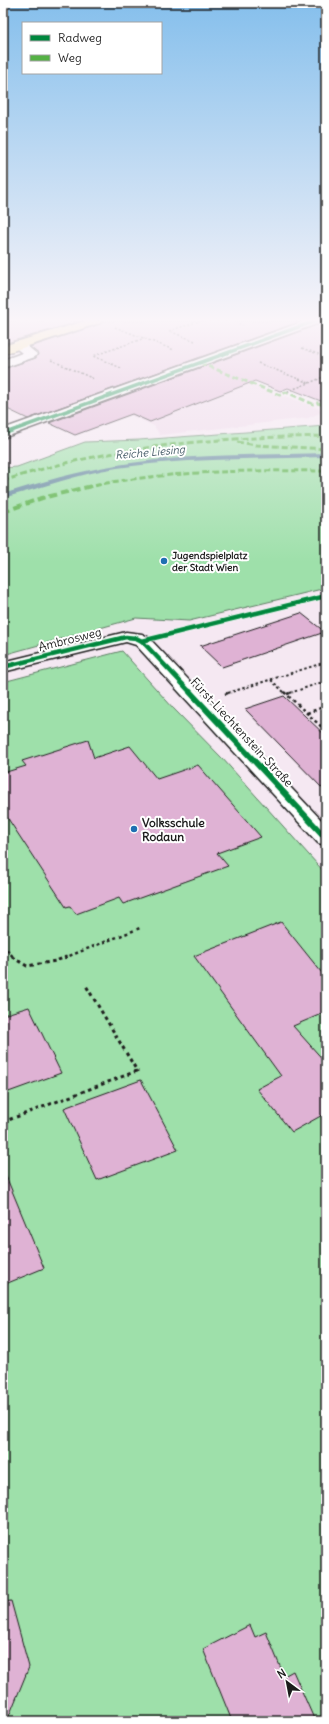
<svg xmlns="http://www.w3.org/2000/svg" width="329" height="1724" font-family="Delius,sans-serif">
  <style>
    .built { fill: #eed8e9 }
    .green { fill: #9ee0aa; stroke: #5d7e63 }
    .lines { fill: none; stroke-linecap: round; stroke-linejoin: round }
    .stream { fill: #63889d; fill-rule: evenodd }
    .building { fill: #dfb2d4; stroke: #1c1c1c }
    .minor-casing { stroke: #1c1c1c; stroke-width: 3 }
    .major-casing { stroke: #1c1c1c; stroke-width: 3 }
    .path-far3 { stroke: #1c1c1c; stroke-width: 1.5; stroke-dasharray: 2 2; stroke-linecap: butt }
    .path-far2 { stroke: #1c1c1c; stroke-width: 2; stroke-dasharray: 2.5 2.5; stroke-linecap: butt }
    .path-far1 { stroke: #1c1c1c; stroke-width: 2.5; stroke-dasharray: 3 3; stroke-linecap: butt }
    .path { stroke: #1c1c1c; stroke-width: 3; stroke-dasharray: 3.5 3.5; stroke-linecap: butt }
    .minor { fill: #fff; fill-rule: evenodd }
    .major { fill: #f8e281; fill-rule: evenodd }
    .quiet-far1 { stroke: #55b145; stroke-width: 3; stroke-dasharray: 6 3; stroke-linecap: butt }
    .quiet { stroke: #55b145; stroke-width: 4; stroke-dasharray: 8 4; stroke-linecap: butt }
    .cycleway-far2-casing { stroke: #fff; stroke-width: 5 }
    .cycleway-far1-casing { stroke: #fff; stroke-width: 6 }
    .cycleway-casing { stroke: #fff; stroke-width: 8 }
    .cycleway-far2 { stroke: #00873e; stroke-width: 3.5 }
    .cycleway-far1 { stroke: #00873e; stroke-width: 4.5 }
    .cycleway { stroke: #00873e; stroke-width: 6 }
    .poi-dot { fill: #1f6fb2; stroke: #fff; stroke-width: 1.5 }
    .labels { text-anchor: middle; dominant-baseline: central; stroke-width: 4; stroke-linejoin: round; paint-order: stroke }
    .far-poi-label { font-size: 10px; font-weight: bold; fill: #1c1c1c; stroke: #fff; text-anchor: start }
    .far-water-label { font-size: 11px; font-style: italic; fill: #455b67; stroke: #fff }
    .street-label { font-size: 12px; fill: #1c1c1c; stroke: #fff }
    .poi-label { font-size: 12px; font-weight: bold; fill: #1c1c1c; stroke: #fff; text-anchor: start }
  </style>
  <rect width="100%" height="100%" fill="#f5e8f2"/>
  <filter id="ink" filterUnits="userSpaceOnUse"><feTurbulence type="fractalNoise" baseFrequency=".025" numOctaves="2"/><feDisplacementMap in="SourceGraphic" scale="8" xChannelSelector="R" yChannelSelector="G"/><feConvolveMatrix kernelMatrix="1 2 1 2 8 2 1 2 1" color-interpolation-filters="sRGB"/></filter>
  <g filter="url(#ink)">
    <path class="built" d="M206,366L283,397L286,396L325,411L308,418L160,435L154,426L105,404Z"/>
    <g class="green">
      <path d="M326,426V588L189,621L136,618L3,655V468L17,467L85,442L139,440Z"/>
      <path d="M122,651L174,709L222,758L326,874V1721H3V682Z"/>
    </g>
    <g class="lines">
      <path class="stream" d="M326,453V457C256,459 186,458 117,468C78,474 41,488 3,498V494C41,482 78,471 117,465C186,454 256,455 326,453Z"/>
    </g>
    <g class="building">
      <path d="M3,321H81L3,344Z"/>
      <path d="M103,321H301L28,419L3,407V369L36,358L38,354L30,347L100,324Z"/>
      <path d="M322,321H326V403L288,388L280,391L255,381L150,422L132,414L75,435L49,423L320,324Z"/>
      <path d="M301,613L325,632L222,667L200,646Z"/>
      <path d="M284,696L326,736V792L245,709Z"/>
      <path d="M88,740L94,758L130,746L157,779L198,765L261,837L217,853L228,866L123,904L119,898L76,914L70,906L66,907L3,811V773L26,766L22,761Z"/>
      <path d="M281,922L326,978V1012L293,1026L326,1063V1113L292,1132L257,1089L281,1076L194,956Z"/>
      <path d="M29,1007L61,1073L3,1094V1015Z"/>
      <path d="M141,1080L178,1150L97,1180L64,1108Z"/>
      <path d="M3,1169L44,1268L3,1285Z"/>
      <path d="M11,1601L29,1667L7,1721H3V1602Z"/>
      <path d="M250,1625L255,1637L266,1632L284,1676L293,1671L315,1721H232L203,1649Z"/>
    </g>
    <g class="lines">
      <g class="minor-casing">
        <g id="minor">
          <path d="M305,321H321L319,323L3,438V429Z"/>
          <path d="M18,341L22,342L37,354L35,357L3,368V360L22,353L12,345L14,342Z"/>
          <path d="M126,632L142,634L148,637L326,825V845L318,843L136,645L126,642L3,672V662Z"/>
        </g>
      </g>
      <g class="major-casing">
        <path id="major" d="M85,321H102L100,323L3,354V346Z"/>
      </g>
      <g class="path-far3">
        <path d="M231,321L243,325"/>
        <path d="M115,327L174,350"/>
        <path d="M195,341L169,331L200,321"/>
        <path d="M302,348L326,357"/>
        <path d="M321,359L326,357"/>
        <path d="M51,360L94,379"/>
        <path d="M258,363L309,383L286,392"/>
        <path d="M121,368L93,356L145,338"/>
        <path d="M322,372L326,373"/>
        <path d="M309,383L326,376"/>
        <path d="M317,403L326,399"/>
      </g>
      <g class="path-far2">
        <path d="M271,680L285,693"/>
        <path d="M228,693L326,662"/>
        <path d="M290,693L326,681"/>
      </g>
      <g class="path-far1">
        <path d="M284,692L326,731"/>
        <path d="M225,694L231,692"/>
        <path d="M287,694L293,692"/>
        <path d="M307,713L326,706"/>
        <path d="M3,945L14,958"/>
        <path d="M64,958L140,928"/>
      </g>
      <g class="path">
        <path d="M12,957L27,966L56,961L66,957"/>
        <path d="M3,1122L137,1071L85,984"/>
      </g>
      <use href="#minor" class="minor"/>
      <use href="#major" class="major"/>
      <g class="quiet-far1">
        <path d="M200,363L280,395L286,392L313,404L317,403L326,405"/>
        <path d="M237,442L257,445L326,449"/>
        <path d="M3,481C78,456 156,444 235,439C265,437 296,437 326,436"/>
        <path d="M95,485C171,471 249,470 326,471"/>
      </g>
      <path class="quiet" d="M3,512L42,498L100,484"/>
      <g class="cycleway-far2-casing">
        <path id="cycleway-far2" d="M3,434L315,321"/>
      </g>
      <g class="cycleway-far1-casing">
        <g id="cycleway-far1">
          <path d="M142,641L326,596"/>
          <path d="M3,667L126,637L136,638L142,641L191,693"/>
        </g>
      </g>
      <g class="cycleway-casing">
        <path id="cycleway" d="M190,692L326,838"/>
      </g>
      <use href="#cycleway-far2" class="cycleway-far2"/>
      <use href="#cycleway-far1" class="cycleway-far1"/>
      <use href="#cycleway" class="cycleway"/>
    </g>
  </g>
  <linearGradient id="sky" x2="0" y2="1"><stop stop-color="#85bfec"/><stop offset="0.57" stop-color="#faf5f9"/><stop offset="1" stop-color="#faf5f9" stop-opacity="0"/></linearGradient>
  <rect width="329" height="562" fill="url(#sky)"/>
  <g class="poi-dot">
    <circle cx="164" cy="561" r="4"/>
    <circle cx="134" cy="829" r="4"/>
  </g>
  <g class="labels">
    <g class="far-poi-label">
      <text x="172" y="555">Jugendspielplatz<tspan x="172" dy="12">der Stadt Wien</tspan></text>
    </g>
    <g class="far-water-label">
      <text transform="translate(150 452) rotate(-5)">Reiche Liesing</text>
    </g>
    <g class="street-label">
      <text transform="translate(70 639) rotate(-14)">Ambrosweg</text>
      <text transform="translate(242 732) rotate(47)">Fürst-Liechtenstein-Straße</text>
    </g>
    <g class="poi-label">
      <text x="142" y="822">Volksschule<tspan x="142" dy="14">Rodaun</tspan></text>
    </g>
  </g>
  <rect width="329" height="1724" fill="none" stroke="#fff" stroke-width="16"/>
  <rect x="8" y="8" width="313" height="1708" fill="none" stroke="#1c1c1c" stroke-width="1.5" filter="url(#ink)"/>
  <rect x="22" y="22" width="140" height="52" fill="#ffffff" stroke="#a4a4a4"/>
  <rect x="30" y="35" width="20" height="6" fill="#00873e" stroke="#a4a4a4"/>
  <text x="58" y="42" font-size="12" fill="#1c1c1c">Radweg</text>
  <rect x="30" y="55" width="20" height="6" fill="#55b145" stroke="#a4a4a4"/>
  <text x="58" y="62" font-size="12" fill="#1c1c1c">Weg</text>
  <g transform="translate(287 1682) rotate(328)" stroke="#ffffff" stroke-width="3" paint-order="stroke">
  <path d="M0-3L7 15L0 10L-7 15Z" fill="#1c1c1c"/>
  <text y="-6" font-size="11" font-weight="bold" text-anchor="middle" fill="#1c1c1c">N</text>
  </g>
</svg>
